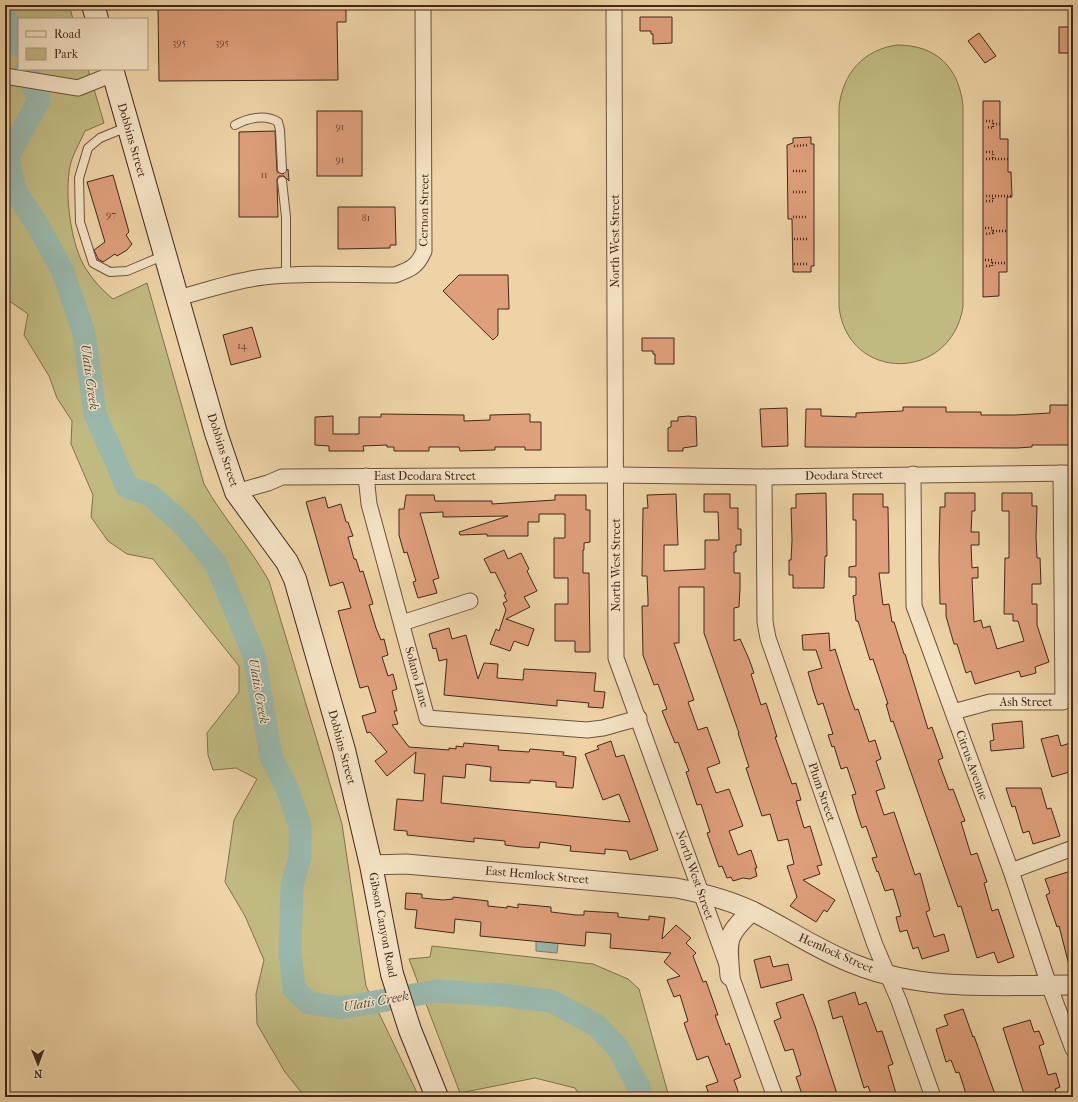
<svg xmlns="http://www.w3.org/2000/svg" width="1078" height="1102" font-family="'IM FELL French Canon',serif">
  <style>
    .green { fill: #c0ba81; stroke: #82704e }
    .water { fill: #99b7ab; stroke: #777d71 }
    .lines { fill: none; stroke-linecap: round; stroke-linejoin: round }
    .river { stroke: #99b7ab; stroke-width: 23 }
    .building { fill: #de9f7a; stroke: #43271a }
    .service-casing { stroke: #6e523d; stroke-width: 10 }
    .minor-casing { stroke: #6e523d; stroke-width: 17 }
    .tertiary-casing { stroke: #6e523d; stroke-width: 21 }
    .secondary-casing { stroke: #43271a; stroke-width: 24 }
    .path { stroke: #43271a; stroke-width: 2.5; stroke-dasharray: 1 2; stroke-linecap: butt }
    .service { stroke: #f3e2c4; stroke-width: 8 }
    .minor { stroke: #f3e2c4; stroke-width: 15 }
    .tertiary { stroke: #f3e2c4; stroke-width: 19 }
    .secondary { stroke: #f3e2c4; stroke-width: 22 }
    .labels { text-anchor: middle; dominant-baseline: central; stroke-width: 3; stroke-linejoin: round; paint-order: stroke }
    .number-label { font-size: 10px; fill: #6a4532 }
    .street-label { font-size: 12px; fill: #43271a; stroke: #f3e2c4 }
    .water-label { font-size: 13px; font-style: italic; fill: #584b3e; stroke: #f3e2c4 }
  </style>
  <rect width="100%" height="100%" fill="#edd3a5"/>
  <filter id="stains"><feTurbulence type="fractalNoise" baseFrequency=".005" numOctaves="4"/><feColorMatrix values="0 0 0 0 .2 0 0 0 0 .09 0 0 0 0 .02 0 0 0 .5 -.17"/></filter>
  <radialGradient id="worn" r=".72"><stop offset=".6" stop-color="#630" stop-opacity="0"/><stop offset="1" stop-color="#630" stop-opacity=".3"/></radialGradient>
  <g class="green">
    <path d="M5,5H69L73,19H19V69H88L104,123L85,131C81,140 76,149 72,159C63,186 70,239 83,264C91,278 101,289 113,299L147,283L204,484C223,518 250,547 269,581L342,824L366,986L419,1097H305L285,1072L257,1024L256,994L264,960L245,916L225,882L234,820L257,779L236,768L213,770L208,755L207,733L239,692V666L153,559L127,554L108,541L91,517L93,495L71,444L72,421L57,398L49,376L24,335L28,314L5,298Z"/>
    <path d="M897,45C936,45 959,67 963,106V307C951,382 848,383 839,307V107C843,73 863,50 897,45Z"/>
    <path d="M432,946L593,964L628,979L639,989L669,1097H581L575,1088L535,1078L460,1093L409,959L430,957Z"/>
  </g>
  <path class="water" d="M536,941L558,943L557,953L536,951Z"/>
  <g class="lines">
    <g class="river">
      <path d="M5,18L15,31L19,46"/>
      <path d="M26,69L39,100L8,156L15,191L37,224L63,272L84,333L95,414L127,487L150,495L184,525L216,564L254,655L271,757L287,788L300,825V857L292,886L290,951L294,989L309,1003L341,1008L436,991L501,995L551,1001L596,1025L618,1048L638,1086L642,1097"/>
    </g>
  </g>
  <g class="building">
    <path d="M158,5H346V22H337L338,80L159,81Z"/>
    <path d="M640,17H672V43L653,44V34H651V31H640Z"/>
    <rect x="1059" y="27" width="14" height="26"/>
    <path d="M979,33L996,56L985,63L968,41Z"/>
    <path d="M983,101H1000V139H1008V172H1011L1012,197H1007V272H999V296L983,297Z"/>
    <rect x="317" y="111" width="45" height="65"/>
    <path d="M275,131L277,172L283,174L288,169L289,181L284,176H279L277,179L278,217H239V132Z"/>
    <path d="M811,137V144H814V266H811V272H793L792,219H788L787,145L793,143V138Z"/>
    <path d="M113,175L129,232L126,235L132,244L127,250L117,256L115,254L103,262L98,259L94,250L105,242L87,182Z"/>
    <path d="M338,207H395L396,245H390V248L338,249Z"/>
    <path d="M459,275H508L509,309H498V335L493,340L443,291Z"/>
    <path d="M252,327L261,357L231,365L223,335Z"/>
    <path d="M642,338H674V364H655V354H653V351H642Z"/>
    <path d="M1050,405H1073V445H1032V447L1017,448L805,447L806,409H821V416L856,417V413L903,411V407H946V412H981V415H1015L1050,413Z"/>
    <path d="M787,408L788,446L762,447L760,409Z"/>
    <path d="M381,414L464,415V421L490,420V415L530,414V422H541V450H525V447H495V450L460,451L459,447H429V451H394V447H387V445L363,446L364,451H329V446L315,445V417L333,416V434H359V417H381Z"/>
    <path d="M688,416L696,417L697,446L683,448V451H668V428L671,427V421H678V417Z"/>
    <path d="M826,493L827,556H825L824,588H793V575H789V560H791L792,540L791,508H796V494Z"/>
    <path d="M945,493H975V511H972L971,532H979V545H971L972,568L978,567V578H972L974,622L981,620L983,628L990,626L997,649L1024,641L1018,621H1013V614H1004L1005,558H1009V511H1002V493H1032V506H1037L1036,537L1037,558H1040L1041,584H1032V604H1037V625L1049,662L1035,667L1036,673L1021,677L1019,671L975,684L971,671L966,673L957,644H954L946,616V604H940L939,558L940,507H945Z"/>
    <path d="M676,494L678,545H664V571L705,569V540H719L718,512H704V494H730V508H738V529H741V545H736V552H734V573H740V589L739,607L734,608V641L740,639L749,659L754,673L751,674L761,705L766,703L777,737H775L792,784L796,783L801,800L796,801L804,828L810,826L822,865L817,866L820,874L803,880L835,900L827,912L824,910L816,922L790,906L797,897L787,866L794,864L788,839L778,841L770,814L762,816L746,768L749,767L738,733H739L704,633V587H679V643H674L694,700L688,702L698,730L707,727L720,763L707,768L716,793L729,789L743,826L729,831L738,855L751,850L757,868H755L757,876L750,879L743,878L733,881L731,877L727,878L722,866L719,867L707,833L710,832L701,804L697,805L686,772L689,771L678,742L675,743L662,711L667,709L658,684L654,685L643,655L642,606H648V599L647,576H642L643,508H648L647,495Z"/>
    <path d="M853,494H883V507H888L889,573H879L883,605L889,604L892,622H894L904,654H905L928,729L932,727L943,758L938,760L949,790L953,789L965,821L961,822L971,855L977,853L987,882L984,883L992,911L998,909L1014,957L998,963L994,952L977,958L961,906L958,907L893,721L891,722L886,704H888L873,659L870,660L858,621H856L853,596L856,595V577H849V567L856,566V520H853Z"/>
    <path d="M406,495H434L435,501H492V504L555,500V495H586V510H590V542L584,543V550H583V573H589L590,652H575V641H555V604H568V578H554V538H565V514H539V522H528V536H487V534L460,535L459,532L508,516L443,517V512L420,513L439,578L433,580L437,593L418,598L413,582L416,581L407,552L404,553L399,535V509H404Z"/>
    <path d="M325,497L328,508L341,504L346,522H348L353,536L348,537L354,559H356L360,572L363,571L373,604L369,605L376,628L381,640L384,639L388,655L382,657L388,676L393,674L397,689L392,691L397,711H394L398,724L392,725L409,747L449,750V748L456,749V746L463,747L464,743L499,746L498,750L529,752L530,749L564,752L563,755L576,757L573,788L556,787V782L530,780V783L490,781L491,767L466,764L465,778L443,776L441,803L630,822L619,794L603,800L585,754L599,749L597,746L611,741L616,757L624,755L658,850L630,860L627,851L605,849V854L570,851L571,846L540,842L539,848L521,847L505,845V841L474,838V842L407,835V831L394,830L397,799L423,801L425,774L414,773L416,752L387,776L375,761L387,752L370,732L367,733L362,716L376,712L368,686L360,688L338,611L351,608L343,582L330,586L306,502Z"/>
    <path d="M504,550L508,559L521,553L529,569L527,571L537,591L524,597L530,607L506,619L534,629L528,646L514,641L510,651L490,644L496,629L499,631L506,610L503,603L507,601L504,595L506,594L495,572L491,573L484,559Z"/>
    <path d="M449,628L452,639L466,635L478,679L484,663L498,664L497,678L523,680L524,669L596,673L594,691L605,692L603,708L588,707L589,703L557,700V706L444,695L447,659L439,661L436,648L433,649L429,634Z"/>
    <path d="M829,633L830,651L835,649L848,690L855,710L858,709L869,742L875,740L881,759L876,761L885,788L876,791L884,815L894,812L915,875L920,873L930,910L926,912L934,937L944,934L949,951L922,959L918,947L913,949L907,930L900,932L896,917L901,916L893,889L885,891L878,871L877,872L872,858L877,857L866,826L862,828L857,813L852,795L856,794L847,767L841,769L834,746L832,747L828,735L833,734L823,703L818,705L813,690L808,672L822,668L816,650H803L802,635Z"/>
    <path d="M1022,721L1024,748L991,751L990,741L994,740L992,724Z"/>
    <path d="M1058,735L1061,746L1070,743L1073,752V771L1052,777L1041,739Z"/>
    <path d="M1006,788H1041L1047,809L1051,808L1060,836L1033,844L1029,831L1023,833L1015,806L1012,807Z"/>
    <path d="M1071,871L1073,878V964L1069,965L1059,926L1057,927L1046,895L1050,893L1045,879Z"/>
    <path d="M406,893L422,894V898L443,900L453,899V897L488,901V906L507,908V906L518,908V904L551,907V912L576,915H584V911L618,913V917L649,920V916L665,918L662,939L676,925L691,938L686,943L696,953L693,956L703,982L706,981L718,1015H715L726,1045L729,1043L741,1077L734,1080L739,1094L731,1097H710L706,1086L718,1082L708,1056L697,1060L684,1023L688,1021L680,995L674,997L667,980L680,976L664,962L671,953L610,948L611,934L586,932L585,946L480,936L481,922L455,919L454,933L415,928L417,910L405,909Z"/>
    <path d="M770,956L773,967L788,964L792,980L761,988L754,960Z"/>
    <path d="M855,992L859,1005L866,1002L877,1032L882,1031L893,1064L888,1066L897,1097H872L868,1086L864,1088L842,1016L833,1019L828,1001Z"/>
    <path d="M803,994L815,1026L838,1097H803L796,1077L801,1075L793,1049L785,1051L779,1034L774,1021L781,1018L776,1003Z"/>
    <path d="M963,1009L973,1037L974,1036L996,1097H967L959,1072L956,1073L951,1060L946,1062L936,1029L948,1025L944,1015Z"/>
    <path d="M1030,1020L1034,1032L1039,1031L1044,1044L1039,1046L1048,1075L1056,1073L1060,1087L1055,1089L1058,1097H1025L1003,1028Z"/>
  </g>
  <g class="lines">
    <g class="service-casing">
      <g id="service">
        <path d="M235,125C247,118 265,114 278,122L280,130L282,169"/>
        <path d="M127,127L100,138L88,148L79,178L80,222L93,263L110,272L127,271L165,255"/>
        <path d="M282,181L286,217V275"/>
      </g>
    </g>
    <g class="minor-casing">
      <g id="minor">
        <path d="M614,5L616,658L775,1097"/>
        <path d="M5,76L78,88L113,74"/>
        <path d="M177,298C206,291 234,280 264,277C307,272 352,275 395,275C411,269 417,267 424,251L423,5"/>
        <path d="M913,474L914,606L1011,871L1049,985L1073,1049"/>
        <path d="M366,476L369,504L427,718L587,730L603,728L639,718"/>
        <path d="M764,477L765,622L768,638L875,945L899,1001L933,1097"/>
        <path d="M236,492L268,483L282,477L616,475L764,477L1073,473"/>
        <path d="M402,623L470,601"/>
        <path d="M953,712L990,702H1063L1061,473"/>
        <path d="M1011,871L1073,848"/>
      </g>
    </g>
    <g class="tertiary-casing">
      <g id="tertiary">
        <path d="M371,865L406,864L676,888C702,893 730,900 754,912C788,929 818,950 854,964C924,992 999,985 1073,985"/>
        <path d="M730,976C727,940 725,936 752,911"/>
      </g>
    </g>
    <g class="secondary-casing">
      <g id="secondary">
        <path d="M93,5L97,19"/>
        <path d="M112,69L216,433L236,492L287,562L295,579L344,750L371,865L392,974L410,1030L437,1097"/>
      </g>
    </g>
    <g class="path">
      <path d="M986,121H993V128L986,127"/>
      <path d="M993,124H1000"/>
      <path d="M794,146L808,145"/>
      <path d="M986,152H993V159"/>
      <path d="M986,159H1008"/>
      <path d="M793,171H808"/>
      <path d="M793,192H808"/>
      <path d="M986,196H1012"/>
      <path d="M986,201H993V196"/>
      <path d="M793,217H808"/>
      <path d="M985,228H992L993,233L986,234"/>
      <path d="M993,231H1007"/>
      <path d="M794,239H808"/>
      <path d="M985,260H992V266H986"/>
      <path d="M992,263H1007"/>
      <path d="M794,264H808"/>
    </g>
    <use href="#service" class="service"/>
    <use href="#minor" class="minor"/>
    <use href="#tertiary" class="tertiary"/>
    <use href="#secondary" class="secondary"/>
  </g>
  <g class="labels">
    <g class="number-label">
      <text x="179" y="43">395</text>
      <text x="222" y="43">395</text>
      <text x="340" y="127">91</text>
      <text x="340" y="160">91</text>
      <text x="264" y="175">11</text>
      <text x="111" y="215">97</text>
      <text x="366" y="218">81</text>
      <text x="242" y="346">14</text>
    </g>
    <g class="street-label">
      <text transform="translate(132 140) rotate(74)">Dobbins Street</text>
      <text transform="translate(424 210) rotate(-89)">Cernon Street</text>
      <text transform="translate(615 241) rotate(-90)">North West Street</text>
      <text transform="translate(223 450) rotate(72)">Dobbins Street</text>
      <text transform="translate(844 475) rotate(-1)">Deodara Street</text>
      <text x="425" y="476">East Deodara Street</text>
      <text transform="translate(616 565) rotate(-90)">North West Street</text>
      <text transform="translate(417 677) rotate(75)">Solano Lane</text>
      <text x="1026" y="702">Ash Street</text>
      <text transform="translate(342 747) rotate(75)">Dobbins Street</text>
      <text transform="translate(972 765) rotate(70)">Citrus Avenue</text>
      <text transform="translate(822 792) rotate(71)">Plum Street</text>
      <text transform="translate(537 875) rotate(5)">East Hemlock Street</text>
      <text transform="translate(695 875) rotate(71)">North West Street</text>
      <text transform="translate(383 925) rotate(79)">Gibson Canyon Road</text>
      <text transform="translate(836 953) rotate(24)">Hemlock Street</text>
    </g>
    <g class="water-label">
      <text transform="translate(90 377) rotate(82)">Ulatis Creek</text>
      <text transform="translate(259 691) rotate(80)">Ulatis Creek</text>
      <text transform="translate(376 1001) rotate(-10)">Ulatis Creek</text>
    </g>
  </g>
  <rect width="1078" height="1102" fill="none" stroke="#edd3a5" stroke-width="20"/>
  <rect x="6" y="6" width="1066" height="1090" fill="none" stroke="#43271a" stroke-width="2"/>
  <rect x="10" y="10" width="1058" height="1082" fill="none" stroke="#43271a"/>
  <rect x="18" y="18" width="130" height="52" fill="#f3e2c4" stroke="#ad9780"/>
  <rect x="26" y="31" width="20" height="6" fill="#f3e2c4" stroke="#ad9780"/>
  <text x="54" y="38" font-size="12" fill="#43271a">Road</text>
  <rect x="26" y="48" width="20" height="12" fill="#c0ba81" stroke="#ad9780"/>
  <text x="54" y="58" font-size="12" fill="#43271a">Park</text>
  <g transform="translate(38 1064) rotate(179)" stroke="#f3e2c4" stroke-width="3" paint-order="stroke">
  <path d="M0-3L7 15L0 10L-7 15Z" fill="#43271a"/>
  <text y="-6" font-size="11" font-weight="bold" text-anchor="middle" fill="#43271a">N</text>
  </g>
  <rect width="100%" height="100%" filter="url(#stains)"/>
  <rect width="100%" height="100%" fill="url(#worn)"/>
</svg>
